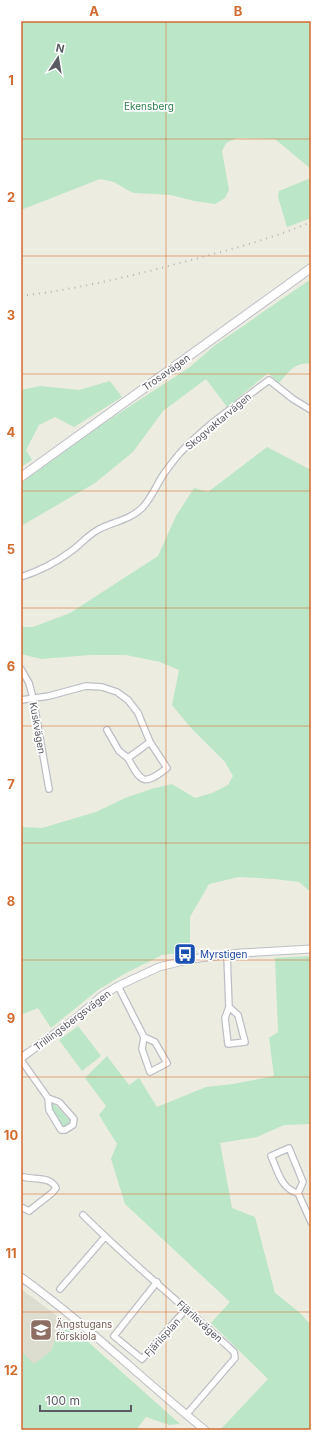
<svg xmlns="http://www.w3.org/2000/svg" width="332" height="1451" font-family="Inter,sans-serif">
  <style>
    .education { fill: #ddddcf }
    .green { fill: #bbe6c7 }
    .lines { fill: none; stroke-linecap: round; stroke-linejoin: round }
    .minor-casing { stroke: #bdbec5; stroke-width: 8 }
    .tertiary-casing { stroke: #bdbec5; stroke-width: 9 }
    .secondary-casing { stroke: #bdbec7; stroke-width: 10 }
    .minor { stroke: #fff; stroke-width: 5.5 }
    .tertiary { stroke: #fff; stroke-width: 7 }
    .secondary { stroke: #fff; stroke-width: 8 }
    .rail { stroke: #b6b6b7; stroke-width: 2; stroke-dasharray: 1 5; stroke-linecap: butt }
    .grid { fill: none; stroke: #d36a2e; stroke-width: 1; stroke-opacity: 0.55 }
    .labels { text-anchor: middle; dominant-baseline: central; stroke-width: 3.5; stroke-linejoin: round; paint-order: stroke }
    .park-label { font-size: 10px; fill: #2f834c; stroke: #fff }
    .street-label { font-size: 10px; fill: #595a62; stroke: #fff }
    .transit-label { font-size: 10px; fill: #164399; stroke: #fff; text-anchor: start }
    .education-label { font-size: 10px; fill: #785e54; stroke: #fff; text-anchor: start }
    .neatline { fill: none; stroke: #d36a2e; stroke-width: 1.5 }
    .grid-label { font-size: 13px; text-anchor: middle; font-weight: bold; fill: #d36a2e }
  </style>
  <rect width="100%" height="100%" fill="#ecede0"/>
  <path class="education" d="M21,1289L68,1324L56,1336L51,1351L33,1365L21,1351Z"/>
  <g class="green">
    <path d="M21,21H311V169L275,139L237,138L226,143L222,151L229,190L225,198L215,204L194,201L171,195L135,193L131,192L114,182L100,179L21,210Z"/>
    <path d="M311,178V218L287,227L278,197L279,191Z"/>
    <path d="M311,279V364C295,361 289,372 279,383L268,373L227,407L206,379L163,411L133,452L95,483L21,526V483L98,427L190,367L214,346Z"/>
    <path d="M110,381L122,397L74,427L55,417L39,425L26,450L32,460L21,467V390L40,386L79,390Z"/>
    <path d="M267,447L311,470V892L299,882L274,879L239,877L209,884L190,917V952L162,955L124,974L98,990L51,1028L38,1008L21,1015V827L42,828L96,812L125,798L151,789L172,784L195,798L212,793L228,785L233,776L225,762L191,728L172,705L179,670L160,662L126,655H90L41,659L21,654V627H33L70,613L158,556L176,516L194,488L208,492Z"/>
    <path d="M311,956V1124L284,1125L257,1137L220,1143L232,1208L255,1217L275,1293L299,1312L311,1325V1430H220L268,1379L211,1323L230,1302L125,1204L111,1159L117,1144L99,1115L106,1106L85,1078L107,1056L129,1085L139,1078L157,1107L206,1087L233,1084L274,1076L269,1038L278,1032L275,958Z"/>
    <path d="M78,1026L101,1056L82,1071L59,1040Z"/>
    <path d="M53,1103L70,1120V1123L66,1126H61L60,1125L51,1106Z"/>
    <path d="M68,1324L171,1416L180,1424L169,1425L146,1417L136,1430H21V1351L34,1364L51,1351L56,1336Z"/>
  </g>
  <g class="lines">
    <g class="minor-casing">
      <g id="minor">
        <path d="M21,577C39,571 54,564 70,552C79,546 86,537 96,531C110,522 129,521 142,508C151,499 156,486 163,475C168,468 174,460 180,453C206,425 239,403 269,380L293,399L311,410"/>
        <path d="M21,669L29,683L33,698L49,789"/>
        <path d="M21,700L49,696L86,686L102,687L117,692L128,700L138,713L150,742L167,768C144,786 141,783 128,758L150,742"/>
        <path d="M107,730L119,751L128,758"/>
        <path d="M227,955L229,1007L238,1015L245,1042L228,1044L225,1018L229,1007"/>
        <path d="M118,986L144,1037L155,1042L167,1063L150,1072L142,1049L144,1037"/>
        <path d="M21,1060L48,1098L49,1110L61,1130H65L73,1125L74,1119L59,1102L48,1098"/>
        <path d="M298,1193C281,1189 278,1171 271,1156L289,1148L303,1182L298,1193L311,1222"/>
        <path d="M21,1207L29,1211L52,1193L56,1188C51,1176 34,1180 24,1177"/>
        <path d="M83,1215C131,1263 184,1306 234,1352L235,1358L186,1415"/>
        <path d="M157,1282L114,1336L142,1359L187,1308"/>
        <path d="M60,1289L105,1237"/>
      </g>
    </g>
    <g class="tertiary-casing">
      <g id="tertiary">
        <path d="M21,1058L75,1019L103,995L118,986L159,967L191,959L241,953L311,949"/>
        <path d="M21,1277C86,1324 143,1380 205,1430"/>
      </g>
    </g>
    <g class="secondary-casing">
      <path id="secondary" d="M21,477L311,268"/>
    </g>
    <use href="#minor" class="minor"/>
    <use href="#tertiary" class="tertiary"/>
    <use href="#secondary" class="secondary"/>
    <path class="rail" d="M21,296C78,289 132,276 187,261C229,250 271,239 311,222"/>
  </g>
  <path class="grid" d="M166,21V1430M21,139H311M21,256H311M21,374H311M21,491H311M21,608H311M21,726H311M21,843H311M21,960H311M21,1077H311M21,1194H311M21,1312H311"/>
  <defs>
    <g id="bus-square" transform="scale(1.15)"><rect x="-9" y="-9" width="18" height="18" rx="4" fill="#1a4fb4" stroke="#fff"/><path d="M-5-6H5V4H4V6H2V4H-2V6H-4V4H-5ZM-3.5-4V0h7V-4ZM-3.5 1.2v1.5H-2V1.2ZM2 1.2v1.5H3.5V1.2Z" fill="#fff"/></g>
    <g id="school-square" transform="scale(1.15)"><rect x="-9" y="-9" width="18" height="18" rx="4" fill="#8d6e63" stroke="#fff"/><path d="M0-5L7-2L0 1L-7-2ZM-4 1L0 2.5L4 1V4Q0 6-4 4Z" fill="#fff"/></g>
  </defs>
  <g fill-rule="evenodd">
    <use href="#bus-square" x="185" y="954"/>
    <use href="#school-square" x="41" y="1330"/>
  </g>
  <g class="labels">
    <g class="park-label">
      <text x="149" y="106">Ekensberg</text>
    </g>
    <g class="street-label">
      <text transform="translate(166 372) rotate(-35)">Trosavägen</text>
      <text transform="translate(218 421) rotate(-40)">Skogvaktarvägen</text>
      <text transform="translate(38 728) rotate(80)">Kuskvägen</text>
      <text transform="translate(72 1020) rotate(-37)">Trillingsbergsvägen</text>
      <text transform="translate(200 1321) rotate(42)">Fjärilsvägen</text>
      <text transform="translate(162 1337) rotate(-48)">Fjärilsplan</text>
    </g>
    <g class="transit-label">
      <text x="200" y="954">Myrstigen</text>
    </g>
    <g class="education-label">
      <text x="56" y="1324">Ängstugans<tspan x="56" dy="12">förskiola</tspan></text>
    </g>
  </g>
  <rect width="332" height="1451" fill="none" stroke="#ffffff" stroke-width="44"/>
  <g transform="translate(58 58) rotate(12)" stroke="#ffffff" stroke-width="3" paint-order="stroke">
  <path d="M0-3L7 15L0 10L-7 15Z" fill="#595a62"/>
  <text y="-6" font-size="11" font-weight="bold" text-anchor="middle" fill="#595a62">N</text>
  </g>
  <path d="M40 1405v6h91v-6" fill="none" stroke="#595a62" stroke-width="2"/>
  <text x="46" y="1405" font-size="12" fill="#595a62" stroke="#ffffff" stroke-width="3" paint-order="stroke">100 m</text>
  <rect x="22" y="22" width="288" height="1407" class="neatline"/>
  <g class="grid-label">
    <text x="94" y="16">A</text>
    <text x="238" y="16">B</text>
    <text x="11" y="85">1</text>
    <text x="11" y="202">2</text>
    <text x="11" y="320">3</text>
    <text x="11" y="437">4</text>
    <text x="11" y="554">5</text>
    <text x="11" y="671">6</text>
    <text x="11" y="789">7</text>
    <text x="11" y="906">8</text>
    <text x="11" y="1023">9</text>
    <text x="11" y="1140">10</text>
    <text x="11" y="1258">11</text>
    <text x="11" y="1375">12</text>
  </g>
</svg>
